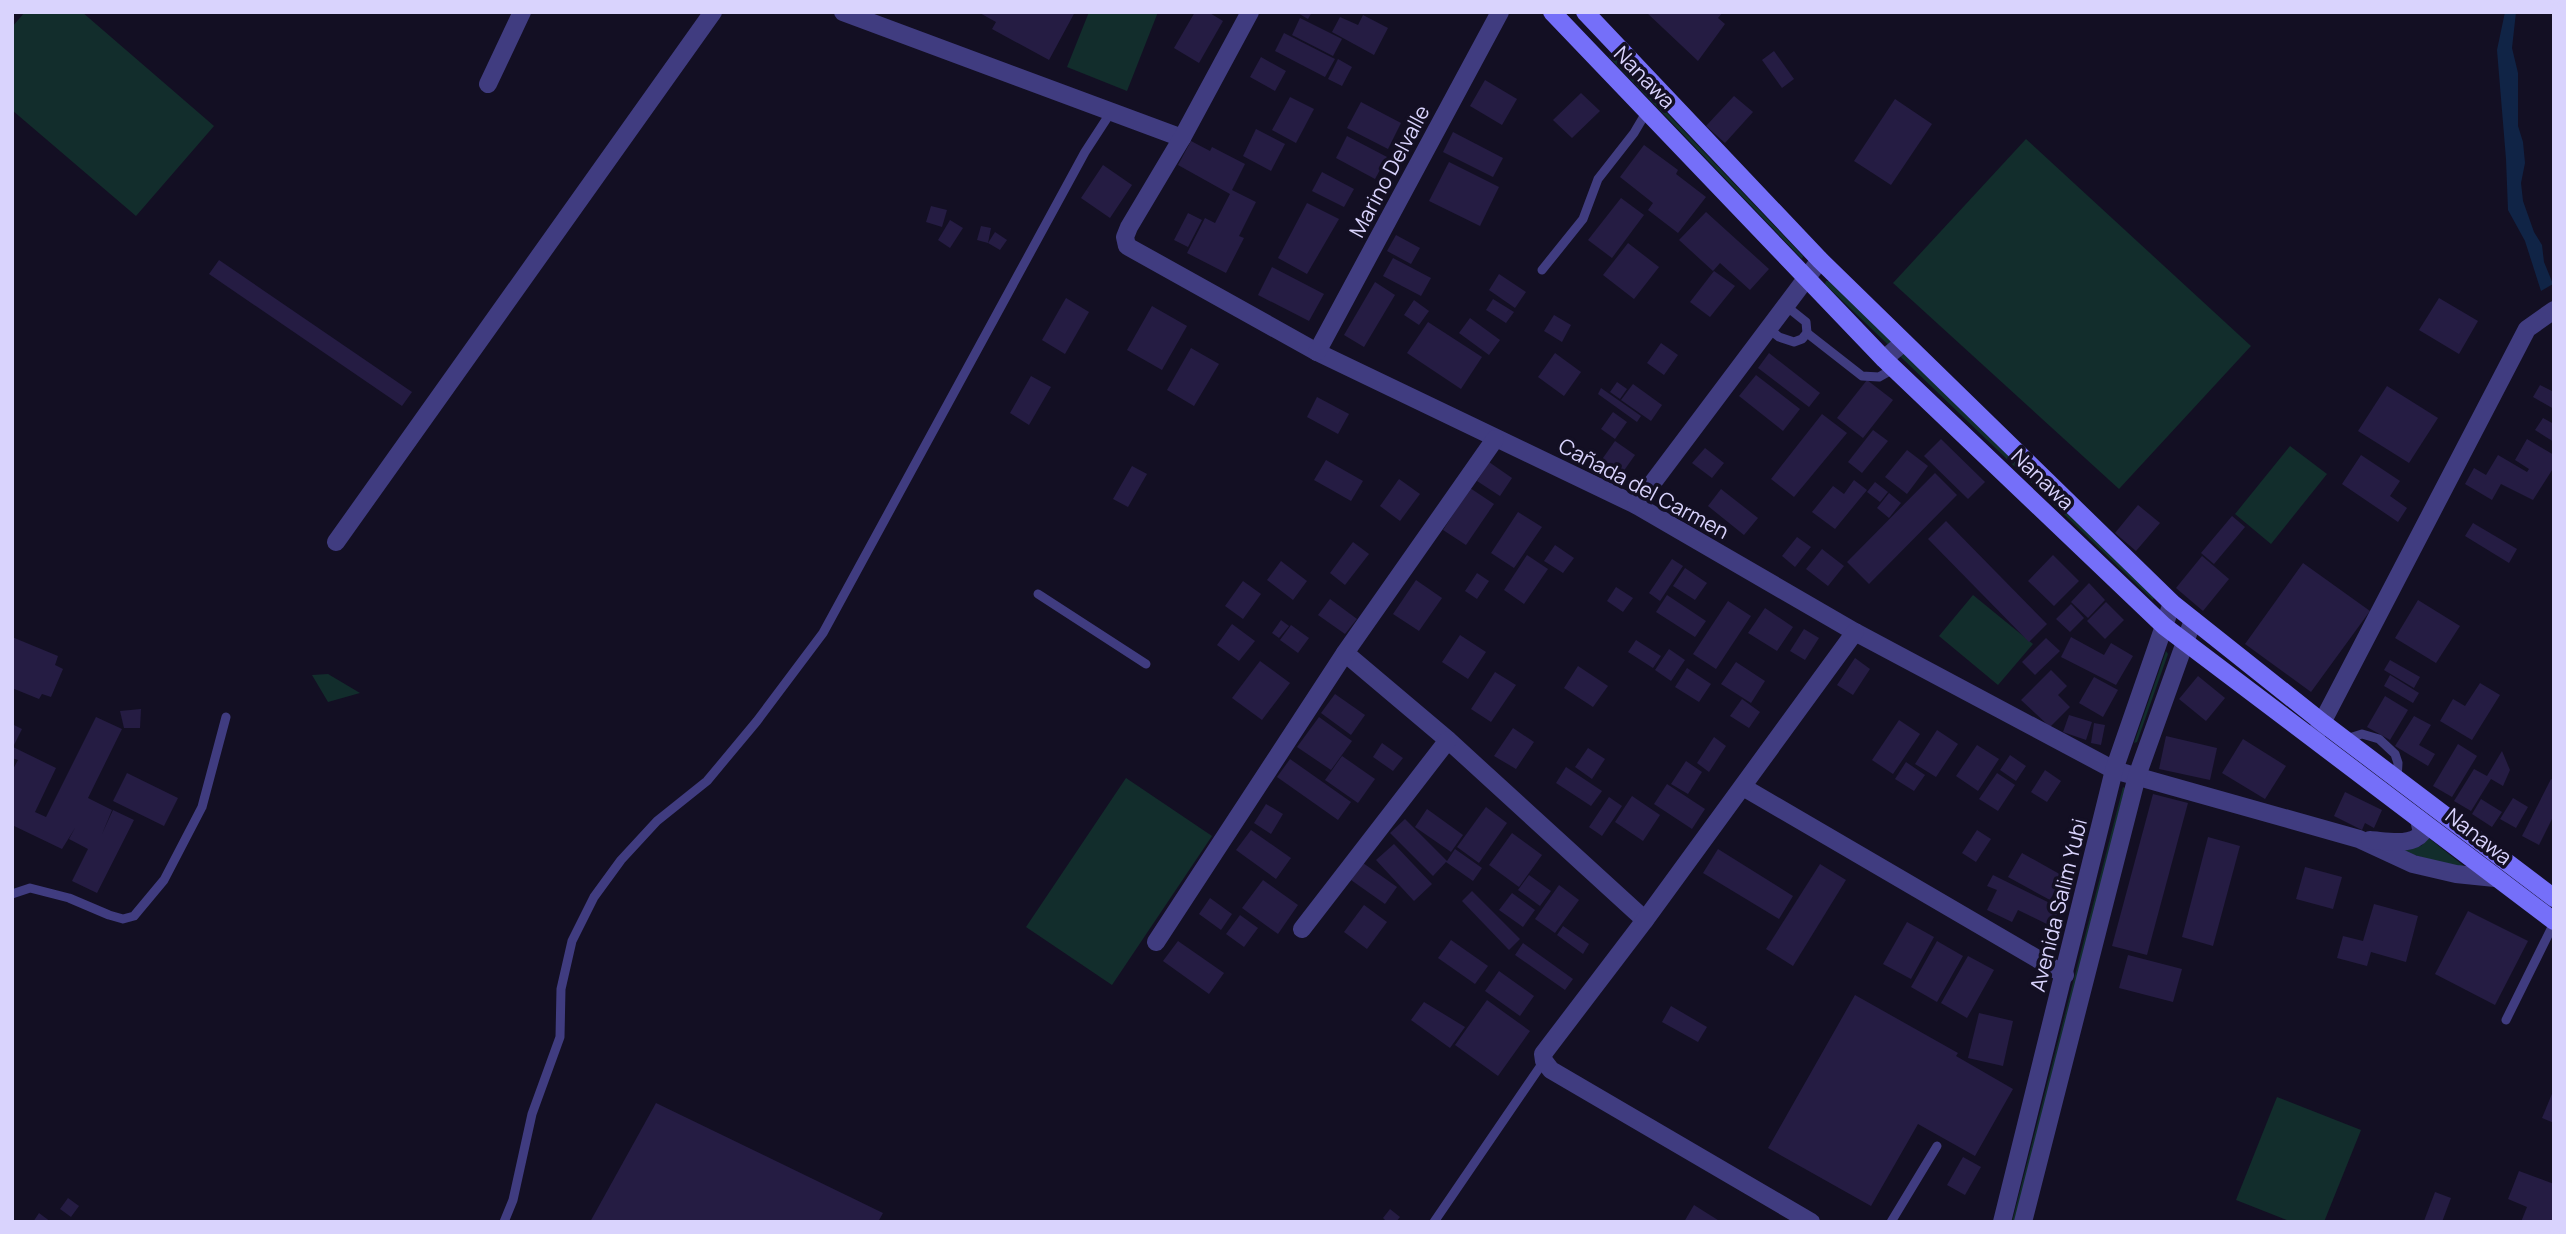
<svg xmlns="http://www.w3.org/2000/svg" width="2566" height="1234" font-family="Manrope,sans-serif">
  <style>
    .green { fill: #122d2c }
    .water { fill: #102446 }
    .building { fill: #251c43 }
    .lines { fill: none; stroke-linecap: round; stroke-linejoin: round }
    .service { stroke: #403c80; stroke-width: 9 }
    .minor { stroke: #403c80; stroke-width: 18 }
    .tertiary { stroke: #403c80; stroke-width: 18 }
    .secondary { stroke: #756ff9; stroke-width: 18 }
    .labels { text-anchor: middle; dominant-baseline: central; stroke-width: 7; stroke-linejoin: round; paint-order: stroke }
    .street-label { font-size: 21px; fill: #d9d3fd; stroke: #130f23 }
  </style>
  <rect width="100%" height="100%" fill="#130f23"/>
  <g class="green">
    <path d="M25,12H82L214,126L136,216L12,110V27Z"/>
    <path d="M1089,12H1158L1127,91L1067,67Z"/>
    <path d="M1611,54L1803,256L1802,259L1609,57Z"/>
    <path d="M2026,139L2251,346L2119,489L1893,283Z"/>
    <path d="M1826,281H1829L2154,597L2153,600L1825,284Z"/>
    <path d="M2290,446L2327,474L2271,544L2235,514Z"/>
    <path d="M1973,595L2033,644L1998,685L1939,636Z"/>
    <path d="M2166,651L2168,654L2137,742L2134,743Z"/>
    <path d="M328,674L360,693L328,702L312,675Z"/>
    <path d="M1126,778L1212,836L1112,985L1026,927Z"/>
    <path d="M2123,787L2125,788L2017,1222H2012Z"/>
    <path d="M2429,838L2430,839L2469,870L2392,849L2421,846Z"/>
    <path d="M2277,1097L2361,1130L2324,1222H2292L2236,1200Z"/>
  </g>
  <path class="water" d="M2505,12H2516L2512,48L2518,73V126L2523,142L2525,163L2521,183L2523,201L2534,232L2542,245L2544,262L2553,284L2541,291L2525,241L2508,210L2506,159L2497,50Z"/>
  <g class="building">
    <path d="M978,12H1075L1049,60L992,29L996,22Z"/>
    <path d="M1195,12H1208L1223,21L1199,63L1174,48Z"/>
    <path d="M1296,12H1312L1308,19Z"/>
    <path d="M1646,12H1723L1718,18L1725,24L1698,61Z"/>
    <path d="M1363,15L1388,28L1374,55L1332,32L1340,17L1358,25Z"/>
    <path d="M1300,18L1342,39L1333,56L1292,35Z"/>
    <path d="M1284,33L1335,59L1325,77L1275,51Z"/>
    <path d="M1774,51L1794,79L1782,88L1762,60Z"/>
    <path d="M1261,57L1286,71L1275,91L1250,77Z"/>
    <path d="M1338,59L1352,67L1342,86L1328,79Z"/>
    <path d="M1485,80L1517,99L1502,125L1470,106Z"/>
    <path d="M1581,93L1600,111L1572,138L1553,120Z"/>
    <path d="M1734,96L1753,112L1725,143L1706,126Z"/>
    <path d="M1290,97L1314,109L1296,143L1272,130Z"/>
    <path d="M1895,99L1932,124L1891,185L1854,161Z"/>
    <path d="M1361,102L1401,123L1388,149L1347,128Z"/>
    <path d="M1256,129L1285,144L1271,171L1243,156Z"/>
    <path d="M1453,132L1503,158L1493,177L1443,152Z"/>
    <path d="M1347,136L1387,157L1375,179L1336,158Z"/>
    <path d="M1191,141L1210,151L1212,147L1245,164L1232,190L1256,202L1239,236L1244,238L1226,273L1187,253L1205,218L1215,223L1230,194L1178,165Z"/>
    <path d="M1644,145L1678,170L1676,174L1706,197L1678,233L1648,210L1653,203L1620,177Z"/>
    <path d="M1449,162L1499,187L1480,226L1429,201Z"/>
    <path d="M1103,165L1132,185L1110,218L1081,198Z"/>
    <path d="M1322,172L1354,189L1344,207L1312,191Z"/>
    <path d="M1621,198L1644,215L1612,258L1588,240Z"/>
    <path d="M1307,203L1339,219L1307,274L1278,258Z"/>
    <path d="M931,206L947,210L942,227L926,222Z"/>
    <path d="M1706,212L1769,269L1750,290L1720,263L1713,271L1679,240Z"/>
    <path d="M1188,213L1202,220L1188,247L1174,240Z"/>
    <path d="M950,220L963,228L950,248L938,240Z"/>
    <path d="M981,226L991,228L988,243L977,240Z"/>
    <path d="M995,232L1007,240L1000,250L988,243Z"/>
    <path d="M1396,235L1420,248L1411,264L1387,251Z"/>
    <path d="M1628,243L1659,267L1634,299L1603,275Z"/>
    <path d="M1393,258L1431,278L1421,296L1383,276Z"/>
    <path d="M219,260L412,392L402,406L209,274Z"/>
    <path d="M1272,267L1324,294L1309,321L1258,295Z"/>
    <path d="M1714,271L1735,286L1710,317L1690,302Z"/>
    <path d="M1499,274L1526,292L1515,308L1489,290Z"/>
    <path d="M1375,282L1395,295L1364,347L1344,335Z"/>
    <path d="M1066,298L1089,312L1065,354L1042,340Z"/>
    <path d="M2439,298L2478,321L2459,354L2419,330Z"/>
    <path d="M1493,299L1514,312L1506,323L1486,310Z"/>
    <path d="M1414,300L1429,311L1419,325L1404,315Z"/>
    <path d="M1152,306L1187,326L1162,370L1127,350Z"/>
    <path d="M1554,315L1571,325L1562,342L1544,331Z"/>
    <path d="M1470,318L1500,340L1489,355L1459,333Z"/>
    <path d="M1428,322L1482,357L1461,389L1407,353Z"/>
    <path d="M1661,343L1678,355L1664,375L1647,363Z"/>
    <path d="M1191,348L1219,364L1194,406L1167,390Z"/>
    <path d="M1555,353L1581,372L1564,396L1538,377Z"/>
    <path d="M1769,353L1820,393L1809,407L1758,368Z"/>
    <path d="M1756,375L1800,409L1783,431L1739,396Z"/>
    <path d="M1031,376L1051,387L1029,425L1010,413Z"/>
    <path d="M1867,380L1893,400L1863,438L1837,418Z"/>
    <path d="M1617,382L1627,389L1620,399L1610,392Z"/>
    <path d="M1633,384L1662,405L1651,421L1621,400Z"/>
    <path d="M2540,385L2554,392V409L2533,397Z"/>
    <path d="M2387,386L2438,418L2409,463L2358,431Z"/>
    <path d="M1601,388L1641,416L1637,422L1598,394Z"/>
    <path d="M1317,397L1349,414L1338,434L1307,417Z"/>
    <path d="M1613,412L1627,422L1615,439L1601,429Z"/>
    <path d="M1822,414L1847,433L1794,497L1771,479Z"/>
    <path d="M2543,418L2554,424V442L2535,430Z"/>
    <path d="M1873,430L1888,441L1862,473L1848,462Z"/>
    <path d="M1941,439L1985,482L1968,499L1924,456Z"/>
    <path d="M2527,439L2554,455V467L2533,500L2501,484L2492,500L2465,484L2474,468L2486,475L2498,455L2527,472L2529,469L2515,460Z"/>
    <path d="M1615,441L1635,455L1618,479L1598,465Z"/>
    <path d="M1705,448L1724,463L1712,478L1692,463Z"/>
    <path d="M1907,450L1928,466L1907,494L1885,477Z"/>
    <path d="M2361,455L2400,481L2390,496L2407,508L2398,522L2342,484Z"/>
    <path d="M1326,460L1363,481L1351,501L1314,480Z"/>
    <path d="M1489,462L1512,478L1500,496L1477,481Z"/>
    <path d="M1132,466L1147,474L1128,507L1113,499Z"/>
    <path d="M1935,473L1957,495L1869,584L1847,562Z"/>
    <path d="M1399,479L1420,494L1400,521L1380,506Z"/>
    <path d="M1854,480L1867,490L1835,529L1812,512L1833,486L1844,494Z"/>
    <path d="M1875,482L1888,492L1880,502L1867,492Z"/>
    <path d="M1470,488L1494,504L1466,545L1443,530Z"/>
    <path d="M1721,489L1758,518L1744,535L1708,506Z"/>
    <path d="M1889,493L1901,503L1889,518L1877,508Z"/>
    <path d="M2138,505L2160,523L2136,551L2115,533Z"/>
    <path d="M1518,512L1542,527L1514,568L1491,553Z"/>
    <path d="M2232,516L2245,527L2214,564L2201,553Z"/>
    <path d="M1946,521L2047,624L2029,642L1928,539Z"/>
    <path d="M2473,523L2517,549L2509,563L2465,536Z"/>
    <path d="M1797,537L1811,547L1795,567L1782,556Z"/>
    <path d="M1353,542L1369,554L1345,585L1330,573Z"/>
    <path d="M1555,545L1574,558L1563,573L1544,561Z"/>
    <path d="M1822,549L1844,566L1828,586L1806,569Z"/>
    <path d="M1527,555L1548,569L1524,604L1504,590Z"/>
    <path d="M2053,555L2079,581L2054,606L2028,581Z"/>
    <path d="M2202,556L2229,579L2203,611L2176,588Z"/>
    <path d="M1672,559L1683,566L1660,601L1649,593Z"/>
    <path d="M1281,561L1307,581L1293,600L1267,580Z"/>
    <path d="M2303,563L2370,611L2311,692L2245,644Z"/>
    <path d="M1685,568L1707,583L1695,600L1673,586Z"/>
    <path d="M1477,573L1489,581L1477,599L1465,591Z"/>
    <path d="M1416,580L1442,598L1419,631L1393,614Z"/>
    <path d="M1243,581L1261,594L1243,619L1225,606Z"/>
    <path d="M2089,583L2105,600L2088,618L2071,602Z"/>
    <path d="M1616,587L1633,598L1623,612L1607,601Z"/>
    <path d="M1667,595L1706,621L1695,637L1656,612Z"/>
    <path d="M1330,599L1357,619L1345,634L1318,615Z"/>
    <path d="M2418,600L2460,626L2436,663L2395,638Z"/>
    <path d="M1728,601L1751,616L1716,669L1693,654Z"/>
    <path d="M2106,602L2124,620L2105,639L2087,621Z"/>
    <path d="M2071,604L2084,618L2070,632L2056,619Z"/>
    <path d="M1765,608L1793,627L1777,651L1748,633Z"/>
    <path d="M1281,620L1289,626L1279,638L1272,633Z"/>
    <path d="M1232,624L1255,641L1239,661L1217,645Z"/>
    <path d="M1291,625L1309,638L1298,653L1280,640Z"/>
    <path d="M1804,629L1819,638L1805,660L1790,651Z"/>
    <path d="M1460,635L1486,652L1468,679L1442,662Z"/>
    <path d="M12,637L58,656L55,665L63,669L51,697L42,694L39,699L12,688Z"/>
    <path d="M2071,637L2104,655L2111,643L2133,656L2116,685L2061,657Z"/>
    <path d="M2046,638L2060,651L2035,675L2022,662Z"/>
    <path d="M1636,640L1661,656L1653,668L1628,652Z"/>
    <path d="M1669,649L1685,660L1671,681L1655,670Z"/>
    <path d="M1855,658L1870,669L1853,695L1837,685Z"/>
    <path d="M2390,660L2420,677L2414,688L2384,670Z"/>
    <path d="M1260,661L1290,683L1262,720L1232,698Z"/>
    <path d="M1736,662L1765,681L1751,703L1721,684Z"/>
    <path d="M1578,666L1608,686L1593,707L1564,688Z"/>
    <path d="M1687,668L1711,684L1699,702L1675,687Z"/>
    <path d="M2051,670L2067,686L2058,695L2070,707L2050,727L2021,700Z"/>
    <path d="M1495,672L1516,685L1491,722L1471,709Z"/>
    <path d="M2390,675L2419,693L2413,703L2384,686Z"/>
    <path d="M2198,676L2225,698L2206,721L2179,699Z"/>
    <path d="M2094,677L2118,690L2103,717L2079,703Z"/>
    <path d="M2480,683L2500,695L2472,740L2440,721L2453,699L2465,706Z"/>
    <path d="M1335,694L1365,715L1351,735L1321,713Z"/>
    <path d="M2385,696L2408,710L2390,740L2367,727Z"/>
    <path d="M1742,699L1760,712L1749,728L1730,716Z"/>
    <path d="M141,709L140,728H124L120,711Z"/>
    <path d="M2069,715L2092,722L2086,740L2063,732Z"/>
    <path d="M2414,716L2431,725L2419,745L2435,754L2428,766L2395,746Z"/>
    <path d="M96,717L122,729L88,798L112,810L102,834L113,810L134,820L97,893L72,881L88,849L69,839L75,828L62,849L12,825V771L18,760L12,758V724L22,729L13,747L56,768L35,812L46,817Z"/>
    <path d="M1319,717L1352,741L1331,770L1297,747Z"/>
    <path d="M1899,720L1920,734L1893,774L1872,760Z"/>
    <path d="M2094,723L2105,725L2101,745L2091,743Z"/>
    <path d="M1513,728L1534,742L1516,769L1494,756Z"/>
    <path d="M1937,730L1958,744L1936,777L1915,764Z"/>
    <path d="M2166,736L2217,748L2210,780L2159,769Z"/>
    <path d="M1714,737L1726,746L1709,772L1697,763Z"/>
    <path d="M2243,739L2286,766L2265,799L2222,773Z"/>
    <path d="M1382,743L1403,758L1393,771L1373,757Z"/>
    <path d="M2458,744L2477,756L2452,797L2433,786Z"/>
    <path d="M1977,745L1999,759L1978,791L1956,776Z"/>
    <path d="M1588,748L1605,759L1592,779L1575,767Z"/>
    <path d="M2502,751L2510,770L2503,786L2491,779L2471,811L2454,801L2474,769L2487,776Z"/>
    <path d="M2010,755L2026,766L2016,781L2000,770Z"/>
    <path d="M1342,756L1375,779L1358,803L1325,780Z"/>
    <path d="M1290,759L1351,802L1338,820L1277,777Z"/>
    <path d="M1686,761L1702,772L1688,794L1671,784Z"/>
    <path d="M1906,762L1925,775L1914,791L1895,779Z"/>
    <path d="M1566,767L1602,791L1591,806L1556,783Z"/>
    <path d="M2045,770L2061,781L2047,802L2031,792Z"/>
    <path d="M127,773L178,798L164,826L113,801Z"/>
    <path d="M1997,773L2015,785L1998,811L1979,799Z"/>
    <path d="M2551,779L2554,781V815L2539,845L2522,836Z"/>
    <path d="M1667,784L1705,809L1692,829L1654,804Z"/>
    <path d="M2345,792L2382,810L2374,828L2365,823L2362,830L2334,816Z"/>
    <path d="M2153,794L2188,803L2147,955L2112,946Z"/>
    <path d="M1632,796L1660,815L1643,841L1615,822Z"/>
    <path d="M1609,797L1622,806L1602,836L1589,827Z"/>
    <path d="M2513,798L2528,807L2516,828L2500,819Z"/>
    <path d="M2481,799L2502,812L2492,827L2472,814Z"/>
    <path d="M1266,804L1283,814L1271,834L1254,823Z"/>
    <path d="M1486,807L1507,823L1479,863L1457,847Z"/>
    <path d="M1427,809L1463,835L1451,852L1415,827Z"/>
    <path d="M1405,819L1447,861L1455,849L1482,868L1473,881L1446,862L1433,876L1390,833Z"/>
    <path d="M1251,830L1291,858L1276,879L1236,850Z"/>
    <path d="M1977,830L1991,839L1976,862L1962,853Z"/>
    <path d="M1512,833L1542,855L1519,887L1489,865Z"/>
    <path d="M2208,837L2240,846L2213,946L2182,937Z"/>
    <path d="M1394,844L1432,884L1414,901L1376,860Z"/>
    <path d="M1718,849L1793,896L1779,919L1703,873Z"/>
    <path d="M2022,853L2063,876L2050,900L2008,877Z"/>
    <path d="M1363,863L1397,887L1385,904L1351,880Z"/>
    <path d="M1820,864L1846,880L1793,966L1766,949Z"/>
    <path d="M2305,867L2342,877L2333,909L2296,899Z"/>
    <path d="M1529,875L1551,891L1540,906L1518,890Z"/>
    <path d="M1993,875L2062,909L2053,927L2018,910L2012,922L1987,910L1997,890L1987,886Z"/>
    <path d="M1263,880L1298,905L1278,934L1242,908Z"/>
    <path d="M1559,885L1579,900L1555,933L1535,919Z"/>
    <path d="M1472,891L1520,939L1509,950L1462,901Z"/>
    <path d="M1512,893L1535,910L1523,927L1499,910Z"/>
    <path d="M1210,898L1232,914L1221,930L1199,914Z"/>
    <path d="M2374,904L2418,916L2406,962L2371,952L2367,966L2337,958L2343,936L2363,941Z"/>
    <path d="M1364,905L1387,922L1367,949L1344,932Z"/>
    <path d="M2468,911L2528,941L2495,1005L2435,974Z"/>
    <path d="M1240,915L1258,928L1244,947L1226,934Z"/>
    <path d="M1907,922L1934,937L1911,979L1883,964Z"/>
    <path d="M1563,926L1589,944L1583,954L1557,935Z"/>
    <path d="M1451,940L1488,966L1475,984L1438,958Z"/>
    <path d="M1178,941L1224,973L1209,994L1163,961Z"/>
    <path d="M1937,941L1963,956L1937,1002L1911,987Z"/>
    <path d="M1523,943L1573,979L1565,990L1515,955Z"/>
    <path d="M2128,955L2182,969L2173,1002L2119,988Z"/>
    <path d="M1968,956L1994,970L1967,1018L1941,1003Z"/>
    <path d="M1499,971L1534,996L1520,1016L1485,991Z"/>
    <path d="M1855,995L1958,1053L1956,1056L2013,1089L1975,1156L1918,1124L1871,1206L1768,1148Z"/>
    <path d="M1487,1000L1530,1031L1498,1076L1455,1045Z"/>
    <path d="M1424,1002L1465,1027L1450,1048L1411,1020Z"/>
    <path d="M1671,1006L1707,1027L1698,1042L1662,1022Z"/>
    <path d="M1979,1013L2013,1021L2003,1066L1968,1058Z"/>
    <path d="M2554,1089V1123L2542,1118Z"/>
    <path d="M656,1103L883,1213L878,1222H590Z"/>
    <path d="M1963,1157L1981,1167L1965,1195L1947,1185Z"/>
    <path d="M2519,1171L2554,1184V1222H2521L2527,1207L2508,1199Z"/>
    <path d="M2435,1192L2451,1198L2442,1222H2428L2424,1221Z"/>
    <path d="M68,1198L79,1206L71,1217L60,1209Z"/>
    <path d="M1694,1205L1721,1222H1684Z"/>
    <path d="M1390,1209L1400,1217L1396,1222H1387L1383,1218Z"/>
    <path d="M39,1213L51,1222H33Z"/>
  </g>
  <g class="lines">
    <g class="service">
      <path d="M1542,270L1583,219L1598,179L1634,133L1647,111"/>
      <path d="M1769,329L1779,337L1794,342L1802,339L1807,333L1806,322L1786,306"/>
      <path d="M1807,333L1862,376L1879,377L1895,368"/>
      <path d="M1038,594L1146,664"/>
      <path d="M2346,739L2362,734L2379,739L2395,754L2398,763L2397,779"/>
      <path d="M12,894L30,888L69,898L109,915L123,919L134,916L164,880L202,807L226,717"/>
      <path d="M2506,1020L2554,923"/>
      <path d="M504,1222L513,1200L532,1114L560,1037L561,989L572,941L594,897L621,860L657,821L707,781L757,721L823,633L1085,152L1111,112"/>
      <path d="M1434,1222L1544,1061"/>
      <path d="M1891,1222L1937,1146"/>
    </g>
    <g class="minor">
      <path d="M843,12L1182,138"/>
      <path d="M1250,12L1182,138L1129,227L1125,237L1127,246L1317,352L1636,505L1855,632L2114,770L2359,839L2413,864L2456,874L2495,878"/>
      <path d="M488,84L522,12"/>
      <path d="M1317,352L1500,12"/>
      <path d="M1636,505L1820,260"/>
      <path d="M336,542L713,12"/>
      <path d="M1345,653L1448,740L1645,920"/>
      <path d="M2314,738L2527,329L2554,310"/>
      <path d="M1743,787L2065,975"/>
      <path d="M2370,840C2386,841 2411,847 2422,833L2419,819"/>
      <path d="M1302,929L1448,740"/>
      <path d="M1156,942L1345,653L1495,439"/>
      <path d="M1811,1222L1551,1070L1544,1061L1543,1054L1645,920L1855,632"/>
      <path d="M2002,1222L2114,770L2172,603"/>
      <path d="M2023,1222L2137,776L2193,620"/>
    </g>
    <path class="tertiary" d="M1884,359L1904,342"/>
    <g class="secondary">
      <path d="M1552,12L1884,359L2164,626L2554,921"/>
      <path d="M1585,12L1820,260L2172,603L2323,723L2554,898"/>
    </g>
  </g>
  <g class="labels">
    <g class="street-label">
      <text transform="translate(1645 77) rotate(46)">Nanawa</text>
      <text transform="translate(1389 171) rotate(-62)">Marino Delvalle</text>
      <text transform="translate(2043 479) rotate(44)">Nanawa</text>
      <text transform="translate(1644 488) rotate(28)">Cañada del Carmen</text>
      <text transform="translate(2479 836) rotate(38)">Nanawa</text>
      <text transform="translate(2058 905) rotate(-76)">Avenida Salim Yubi</text>
    </g>
  </g>
  <rect width="2566" height="1234" fill="none" stroke="#d9d3fd" stroke-width="28"/>
</svg>
